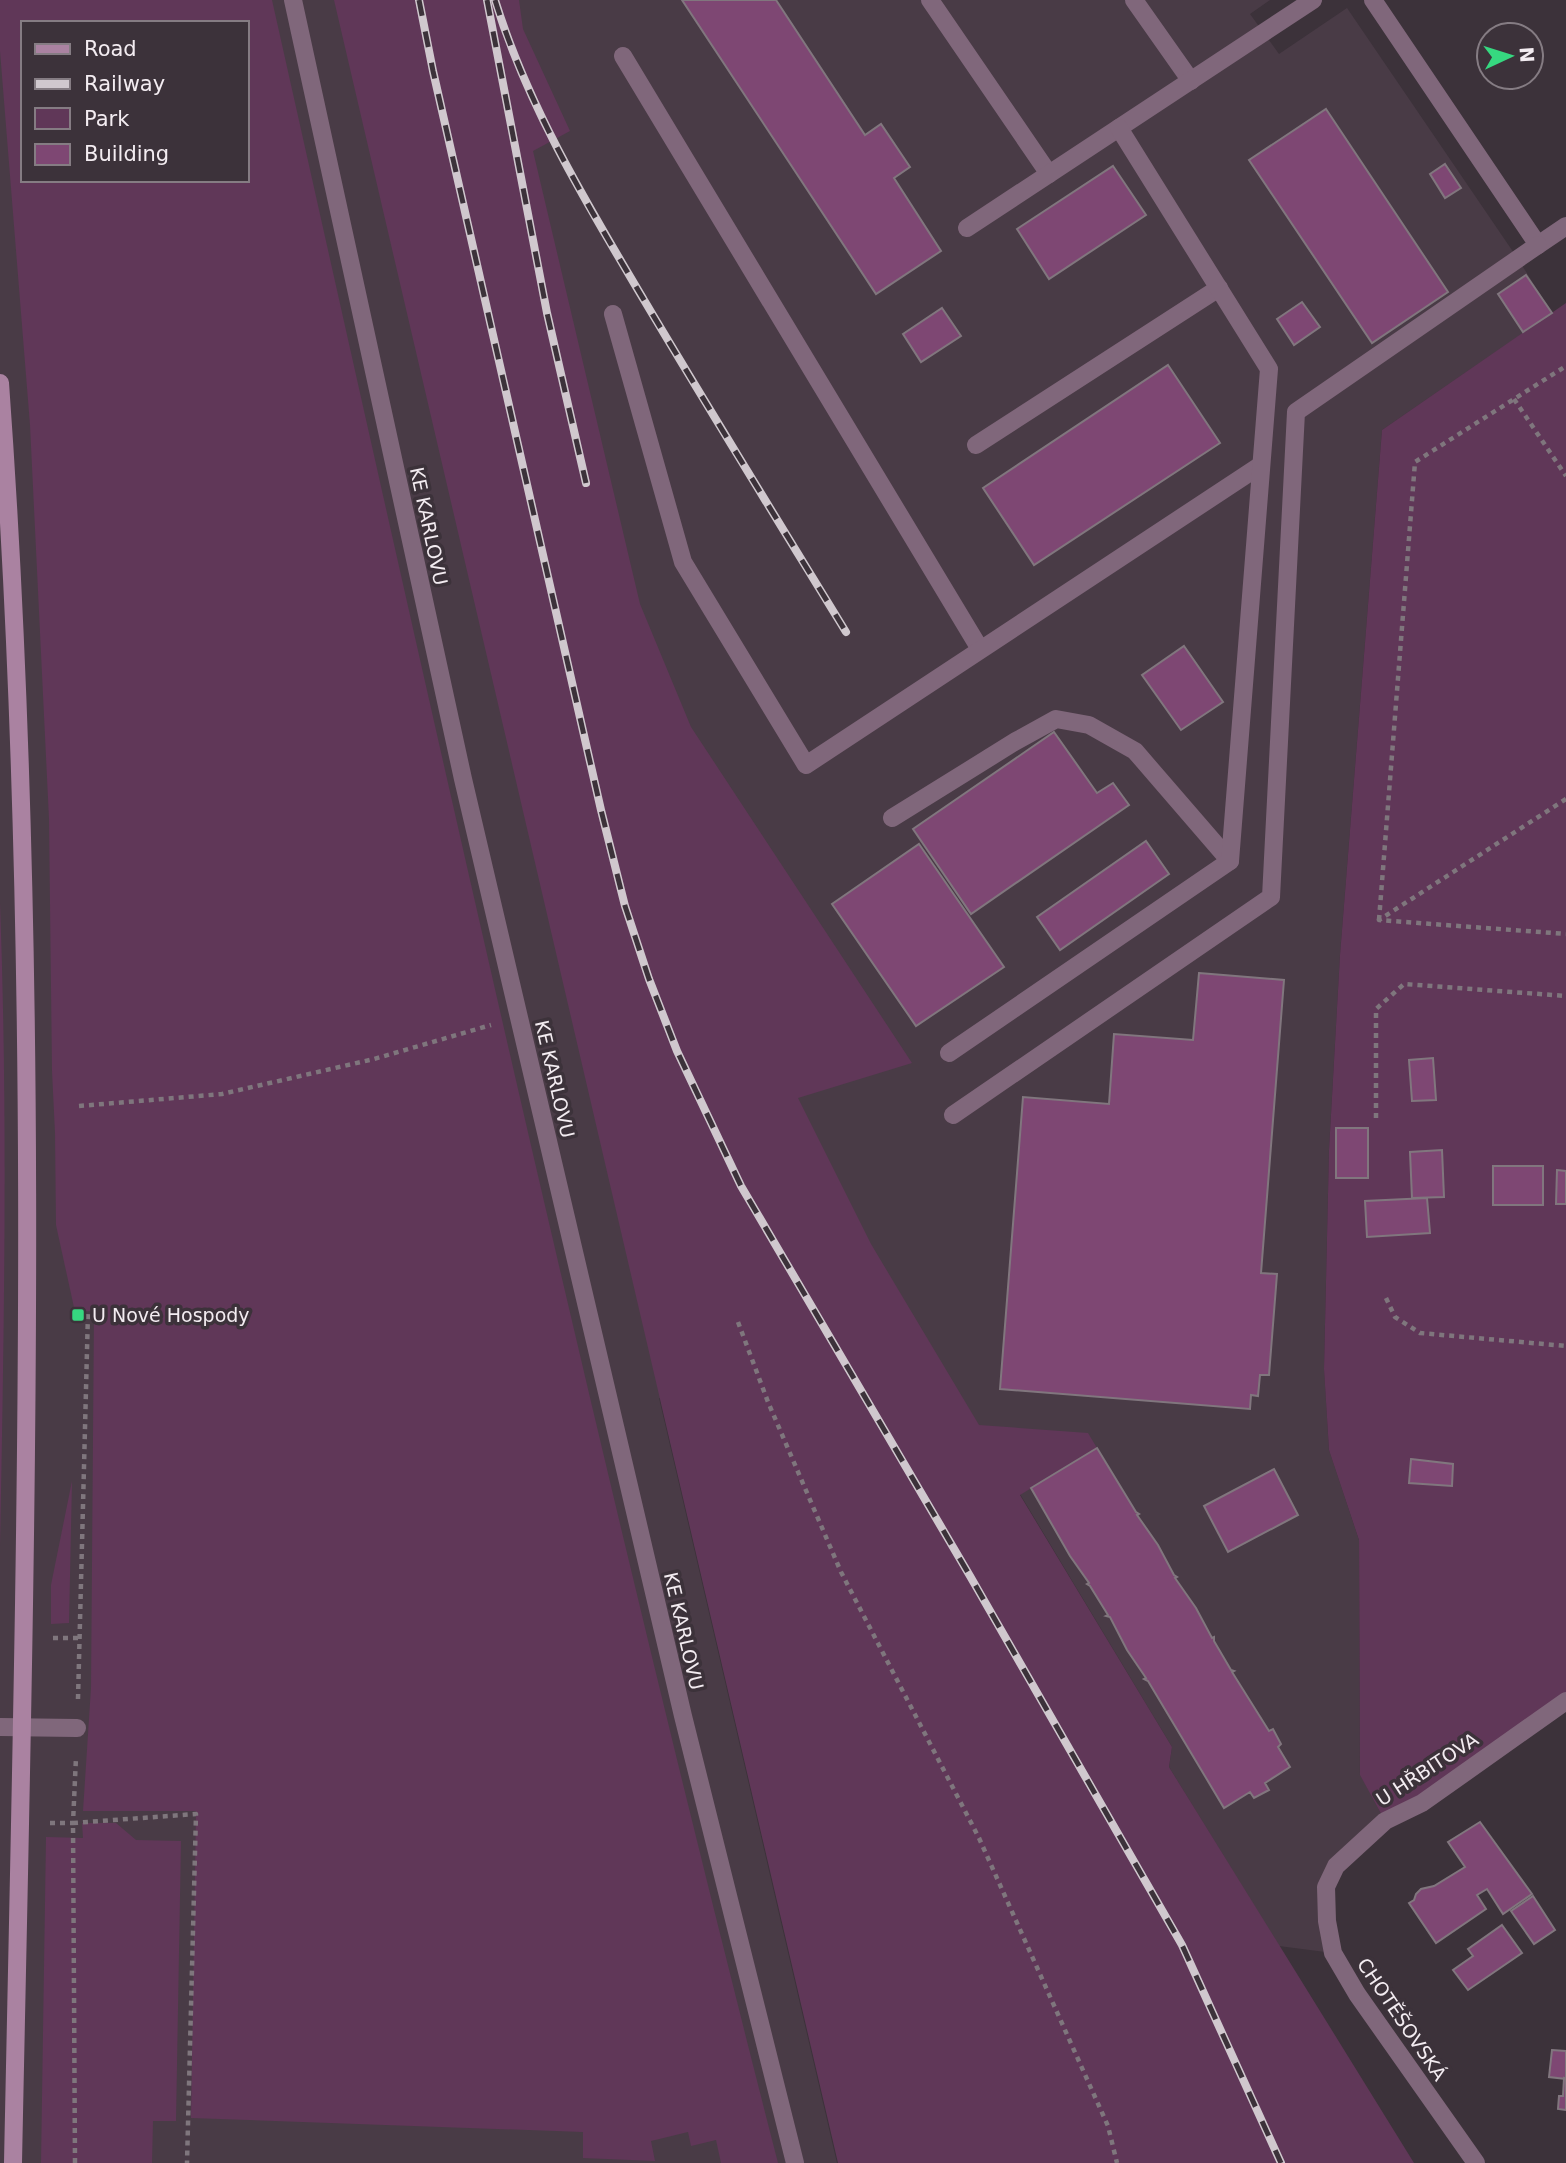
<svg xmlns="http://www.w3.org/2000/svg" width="1566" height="2163" font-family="'DejaVu Sans',sans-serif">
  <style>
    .built { fill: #493b46; fill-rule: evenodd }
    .green { fill: #603758; fill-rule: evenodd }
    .building { fill: #7e4773; stroke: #81767e; stroke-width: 2 }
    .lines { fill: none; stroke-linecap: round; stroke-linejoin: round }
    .path { stroke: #7f767d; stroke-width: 4.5; stroke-dasharray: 5 5; stroke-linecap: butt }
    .lane { stroke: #80677b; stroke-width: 18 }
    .street { stroke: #80677b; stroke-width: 18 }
    .secondary { stroke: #aa82a1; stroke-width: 18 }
    .rail-casing { stroke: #d0c8ce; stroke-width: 8 }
    .rail { stroke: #3c323a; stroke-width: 5; stroke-dasharray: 16; stroke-linecap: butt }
    .poi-dot { fill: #36d880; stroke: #3c323a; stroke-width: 2.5 }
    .labels { text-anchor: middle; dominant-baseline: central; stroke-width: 7; stroke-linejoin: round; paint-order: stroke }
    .street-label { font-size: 19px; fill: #f3ecf1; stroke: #3c323a }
    .poi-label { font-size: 19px; fill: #f3ecf1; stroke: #3c323a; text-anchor: start }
  </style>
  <rect width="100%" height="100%" fill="#3c323a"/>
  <path class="built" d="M0,0H1270L1250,14L1279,54L1347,8L1518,259L1552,313L1382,430L1340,955L1329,1150L1324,1368L1329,1450L1359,1540L1360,1774L1385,1821L1326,1887L1333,1953L1279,1946L1169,1767L1172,1747L1020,1494L659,1398L837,2163H0ZM23,23H247V180H23Z"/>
  <g class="green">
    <path d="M0,0H272C434,723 594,1446 778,2163H721L716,2140L691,2146L688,2132L651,2141L655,2161L583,2158V2132L191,2118L196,1811H83L91,1688L94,1311L75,1312L56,1225L55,1133L52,1071L49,819L30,425L0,51ZM23,23H247V180H23Z"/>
    <path d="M334,0H519L523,29L570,131L533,151L640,604L691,727L912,1063L798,1098L871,1244L979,1425L1088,1433L1097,1448L1020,1495L1172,1747L1169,1767L1414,2163H838Z"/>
    <path d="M1566,303V1701L1385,1821L1360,1775L1359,1540L1329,1450L1324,1369L1329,1150L1340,955L1382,430Z"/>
    <path d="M0,903C8,1118 4,1333 0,1547Z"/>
    <path d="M72,1481L69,1623L51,1624V1585Z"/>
    <path d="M82,1823H116L136,1840L181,1841L176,2121H153L152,2163H41L46,1837L83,1838Z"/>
  </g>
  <g class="building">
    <path d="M682,0H776L865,135L881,124L910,167L894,178L941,251L876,294Z"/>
    <path d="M1326,109L1448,292L1372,343L1249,160Z"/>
    <path d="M1445,164L1461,188L1445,198L1430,174Z"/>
    <path d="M1113,166L1146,215L1049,279L1017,229Z"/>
    <path d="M1526,275L1552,313L1523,332L1498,294Z"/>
    <path d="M1302,302L1320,327L1294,345L1277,319Z"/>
    <path d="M942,308L961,336L921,362L903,334Z"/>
    <path d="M1168,365L1220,443L1034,565L983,488Z"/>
    <path d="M1184,646L1223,702L1181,730L1142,675Z"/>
    <path d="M1054,732L1097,793L1113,783L1129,805L971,914L913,829Z"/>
    <path d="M1146,841L1169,874L1060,950L1037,917Z"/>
    <path d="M919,844L1004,967L916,1026L832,904Z"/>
    <path d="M1199,973L1284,980L1261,1273L1277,1274L1269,1375H1260L1258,1396L1251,1395L1250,1409L1000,1389L1023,1097L1109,1104L1114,1034L1193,1040Z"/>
    <path d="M1433,1058L1436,1100L1412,1101L1409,1060Z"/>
    <rect x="1336" y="1128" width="32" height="50"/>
    <path d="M1442,1150L1444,1197L1412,1198L1410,1152Z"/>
    <rect x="1493" y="1166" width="50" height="39"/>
    <path d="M1557,1170L1566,1171V1204H1556Z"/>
    <path d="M1427,1198L1430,1233L1367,1237L1365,1201Z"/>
    <path d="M1097,1448L1136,1512L1139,1514L1137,1515L1158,1545L1174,1575L1177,1577L1175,1578L1196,1608L1212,1638L1214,1637V1641L1231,1670L1234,1671L1232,1672L1269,1731L1273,1729L1281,1744L1278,1747L1290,1767L1265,1783L1269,1790L1254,1798L1250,1792L1224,1808L1148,1681L1144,1679L1146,1678L1127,1650L1110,1617L1106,1616L1108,1615L1090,1586L1087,1584L1089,1583L1070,1556L1031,1488Z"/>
    <path d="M1411,1459L1453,1464L1452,1486L1409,1483Z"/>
    <path d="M1274,1469L1298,1515L1228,1552L1204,1506Z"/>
    <path d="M1480,1822L1532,1894L1503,1914L1487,1889L1477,1895L1486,1909L1436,1943L1409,1903L1414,1900L1416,1894L1421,1889L1434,1886L1465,1867L1448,1842Z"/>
    <path d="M1533,1896L1555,1930L1534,1944L1511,1911Z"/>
    <path d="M1502,1925L1522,1953L1468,1990L1453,1970L1473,1956L1468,1949Z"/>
    <path d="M1552,2050L1566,2051V2079L1549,2077Z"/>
    <path d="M1564,2078L1566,2079V2110L1558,2109L1559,2096H1563Z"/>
  </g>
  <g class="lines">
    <g class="path">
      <path d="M1514,399L1566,476"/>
      <path d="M1566,799L1379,920L1566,934"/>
      <path d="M1379,920L1415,462L1566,366"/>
      <path d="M79,1106L222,1094L374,1059L491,1025"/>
      <path d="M1376,1118V1009L1404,984L1566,996"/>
      <path d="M1386,1298L1395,1317L1420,1333L1566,1346"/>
      <path d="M738,1322L768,1402L841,1572L979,1838L1108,2126L1117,2163"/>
      <path d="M53,1638H79"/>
      <path d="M78,1699L88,1312"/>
      <path d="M50,1823H73L76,1757"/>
      <path d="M75,2163L73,1823L196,1814L187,2163"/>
    </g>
    <g class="lane">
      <path d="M930,0L1049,174"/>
      <path d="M1134,0L1191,81"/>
      <path d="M1373,0L1538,245L1566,226"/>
      <path d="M623,56L980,649"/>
      <path d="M967,228L1313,0"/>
      <path d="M613,314L683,562L806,765L1261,465"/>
      <path d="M976,445L1219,288"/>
      <path d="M892,818L1016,741L1056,719L1089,725L1135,751L1230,861"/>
      <path d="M949,1053L1230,861L1269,369L1119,128"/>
      <path d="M953,1115L1271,897L1296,412L1538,245"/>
    </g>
    <g class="street">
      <path d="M293,0L463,779L683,1716L795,2163"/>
      <path d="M0,1727L77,1728"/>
      <path d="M1476,2163L1357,1994L1333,1953L1327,1921L1326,1887L1336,1866L1385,1821L1422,1803L1566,1701"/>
    </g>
    <path class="secondary" d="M0,383C43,976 25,1570 13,2163"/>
    <g class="rail-casing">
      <g id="rail">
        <path d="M419,0L433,71L601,810L625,906L649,979L677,1051L741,1186L970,1576L1182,1945L1281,2163"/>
        <path d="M487,0L547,313L586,483"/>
        <path d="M495,0C528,107 587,204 644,300C710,411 778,521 846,632"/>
      </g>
    </g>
    <use href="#rail" class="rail"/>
  </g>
  <rect class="poi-dot" x="71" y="1308" width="14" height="14" rx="3.5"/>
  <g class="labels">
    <g class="street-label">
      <text transform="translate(429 526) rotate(78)">KE KARLOVU</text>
      <text transform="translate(555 1079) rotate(77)">KE KARLOVU</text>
      <text transform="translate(684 1631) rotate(77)">KE KARLOVU</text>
      <text transform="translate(1427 1769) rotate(-33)">U HŘBITOVA</text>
      <text transform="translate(1402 2019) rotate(56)">CHOTĚŠOVSKÁ</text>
    </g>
    <g class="poi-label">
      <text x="92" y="1315">U Nové Hospody</text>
    </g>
  </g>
  <rect x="21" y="21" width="228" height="161" fill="#3c323a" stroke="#857c83" stroke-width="2"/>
  <rect x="35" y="44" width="35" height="10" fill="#aa82a1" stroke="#857c83" stroke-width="2"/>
  <text x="84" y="56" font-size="21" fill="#f3ecf1">Road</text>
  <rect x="35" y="79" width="35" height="10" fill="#d0c8ce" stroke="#857c83" stroke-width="2"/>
  <text x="84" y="91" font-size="21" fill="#f3ecf1">Railway</text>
  <rect x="35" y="108" width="35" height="21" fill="#603758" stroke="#857c83" stroke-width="2"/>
  <text x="84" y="126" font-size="21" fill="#f3ecf1">Park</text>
  <rect x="35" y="144" width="35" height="21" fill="#7e4773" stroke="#857c83" stroke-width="2"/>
  <text x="84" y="161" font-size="21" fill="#f3ecf1">Building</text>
  <g transform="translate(1510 56) rotate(86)"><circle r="33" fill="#3c323a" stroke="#857c83" stroke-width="2"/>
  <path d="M0-5L12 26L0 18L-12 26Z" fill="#36d880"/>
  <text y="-10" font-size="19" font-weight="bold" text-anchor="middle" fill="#f3ecf1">N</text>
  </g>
</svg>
